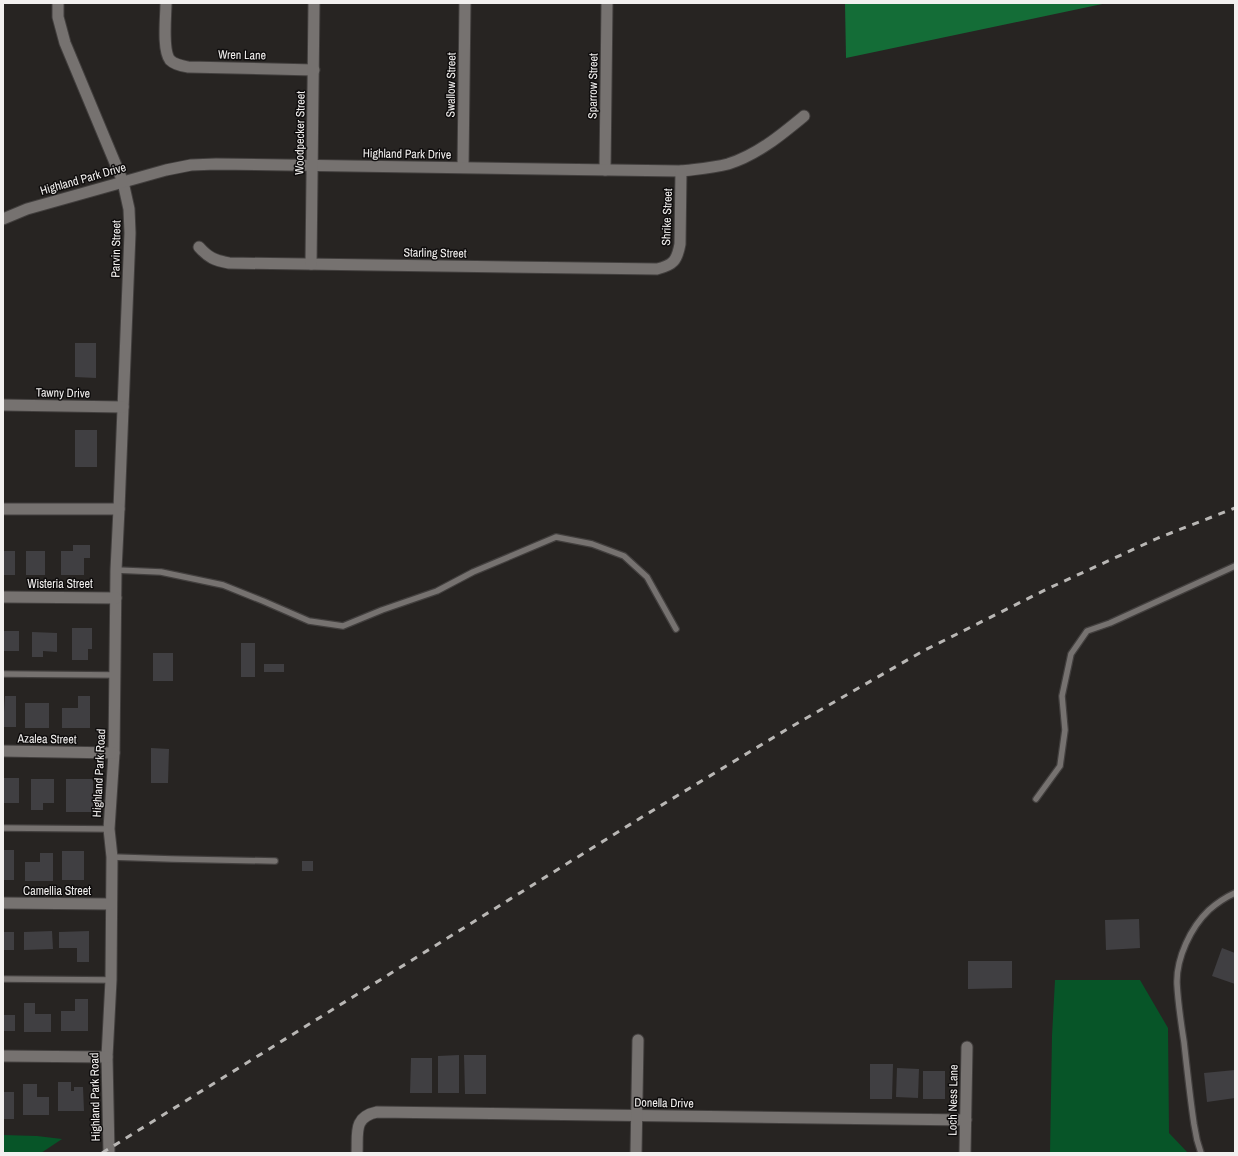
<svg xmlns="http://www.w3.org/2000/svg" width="1238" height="1156" font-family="'Archivo Narrow',sans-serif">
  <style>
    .green { fill: #075528 }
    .forest { fill: #146d37 }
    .building { fill: #403f42 }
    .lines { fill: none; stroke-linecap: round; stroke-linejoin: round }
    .lane-casing { stroke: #423f3e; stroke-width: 8 }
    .street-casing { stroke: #423f3e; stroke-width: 13 }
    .lane { stroke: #767270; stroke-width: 5.5 }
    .street { stroke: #767270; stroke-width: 11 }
    .rail { stroke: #b9b7b5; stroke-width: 3; stroke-dasharray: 7 7; stroke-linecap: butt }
    .labels { text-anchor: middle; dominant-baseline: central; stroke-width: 3; stroke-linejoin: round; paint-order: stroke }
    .street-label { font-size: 12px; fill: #f2f0ef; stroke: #0f0d0d }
  </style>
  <rect width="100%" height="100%" fill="#272422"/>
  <g class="green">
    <path d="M1055,980H1140L1168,1028L1169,1133L1188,1153H1050L1052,1036Z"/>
    <path d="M3,1135L37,1136L62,1139L41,1153H3Z"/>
  </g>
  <path class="forest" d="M845,3H1107L846,58Z"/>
  <g class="building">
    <path d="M75,343H96V378L75,377Z"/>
    <rect x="75" y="430" width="22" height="37"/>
    <path d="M73,545H90V558H84V575H61V551H73Z"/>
    <rect x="3" y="551" width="12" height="24"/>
    <rect x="26" y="551" width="19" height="24"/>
    <path d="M72,628H92V649H88V660H72Z"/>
    <rect x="3" y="631" width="16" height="20"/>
    <path d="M32,632L57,633V652L43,651V657H32Z"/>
    <rect x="241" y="643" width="14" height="34"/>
    <rect x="153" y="653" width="20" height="28"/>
    <rect x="264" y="664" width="20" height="8"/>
    <path d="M5,696H16V727H3Z"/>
    <path d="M78,696H90V728H62V708H78Z"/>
    <rect x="25" y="703" width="24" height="25"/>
    <path d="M151,748L169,749L168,783H151Z"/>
    <rect x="3" y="778" width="16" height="25"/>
    <path d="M31,779H54V803H43V810H31Z"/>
    <rect x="66" y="779" width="27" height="33"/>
    <rect x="3" y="850" width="11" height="30"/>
    <rect x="62" y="851" width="22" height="29"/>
    <path d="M40,853H53V881H25V862H40Z"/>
    <rect x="302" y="861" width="11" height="10"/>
    <path d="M1139,919L1140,948L1106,950L1105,920Z"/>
    <path d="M52,931L53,949L24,950V932Z"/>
    <path d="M89,931V962H77V948H59V932Z"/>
    <rect x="3" y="932" width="11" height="18"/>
    <path d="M1222,948L1235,953V984L1212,976Z"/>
    <path d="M968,961H1012V988L968,989Z"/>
    <path d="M75,999H88V1031H61V1011H75Z"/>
    <path d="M24,1003H35V1014H51V1032H24Z"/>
    <rect x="3" y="1015" width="12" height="16"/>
    <path d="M459,1055V1093H438V1056Z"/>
    <path d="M464,1055H486V1094H465Z"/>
    <path d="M411,1058H432V1093H410Z"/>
    <path d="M870,1064H893L892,1099H870Z"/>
    <path d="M897,1068L919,1069L918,1098L896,1097Z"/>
    <path d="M1235,1070V1098L1207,1102L1204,1073Z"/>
    <rect x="923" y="1071" width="22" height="28"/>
    <path d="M58,1082H71V1091H74V1087H83L84,1111H58Z"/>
    <path d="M23,1084H37V1097H49V1115H23Z"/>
    <rect x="3" y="1092" width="11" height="27"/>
  </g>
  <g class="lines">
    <g class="lane-casing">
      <g id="lane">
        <path d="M116,570L161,572L223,585L263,601L309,621L343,626L382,610L437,591L473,572L556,537L592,544L624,556L647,577L676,629"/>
        <path d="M3,674L116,675"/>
        <path d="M1036,799L1060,766L1065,730L1062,696L1071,654L1087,631L1110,623L1235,566"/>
        <path d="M3,828L109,829"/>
        <path d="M112,857L172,859L275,861"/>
        <path d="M3,979L111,980"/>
        <path d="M1201,1153L1197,1140L1194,1124C1190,1097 1187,1069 1184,1042C1181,1023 1178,1003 1177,984C1176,958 1191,927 1209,910C1217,903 1226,897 1235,893"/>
      </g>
    </g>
    <g class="street-casing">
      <g id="street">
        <path d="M58,3V17L65,43L123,182L129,209L130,233L119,509"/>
        <path d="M166,3C166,16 162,50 170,60C175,65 182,66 188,67L314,70"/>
        <path d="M463,167L465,3"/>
        <path d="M605,170L607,3"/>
        <path d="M3,219L27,209L166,170L191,165L216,164L681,171C697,169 713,168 728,164C757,155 781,135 804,116"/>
        <path d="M199,247C209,258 214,260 229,263L657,269C673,265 677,261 680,244L681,171"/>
        <path d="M311,264L314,3"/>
        <path d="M3,405L123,407"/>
        <path d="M3,509H119L116,570L114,753L109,829L112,857L111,980L107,1057L109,1153"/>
        <path d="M3,597L116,598"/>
        <path d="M3,751L114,753"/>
        <path d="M3,903L111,904"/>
        <path d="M3,1056L107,1057"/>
        <path d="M357,1153C358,1133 353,1117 377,1112L966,1120"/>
        <path d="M636,1153L638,1040"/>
        <path d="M965,1153L967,1047"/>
      </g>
    </g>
    <use href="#lane" class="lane"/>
    <use href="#street" class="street"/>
    <path class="rail" d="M102,1153L642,817L789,728L923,651L1047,589L1158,538L1235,508"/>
  </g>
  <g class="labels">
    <g class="street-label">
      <text transform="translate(242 55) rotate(1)">Wren Lane</text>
      <text transform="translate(451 85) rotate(-89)">Swallow Street</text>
      <text transform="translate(593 86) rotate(-89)">Sparrow Street</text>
      <text transform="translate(300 133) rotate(-89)">Woodpecker Street</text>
      <text transform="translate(407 154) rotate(1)">Highland Park Drive</text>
      <text transform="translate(83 179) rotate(-16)">Highland Park Drive</text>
      <text transform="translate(667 217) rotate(-88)">Shrike Street</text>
      <text transform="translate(116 249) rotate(-89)">Parvin Street</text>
      <text transform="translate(435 253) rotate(1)">Starling Street</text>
      <text transform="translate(63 393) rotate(1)">Tawny Drive</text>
      <text x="60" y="584">Wisteria Street</text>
      <text transform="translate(47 739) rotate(1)">Azalea Street</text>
      <text transform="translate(99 773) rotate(-87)">Highland Park Road</text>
      <text x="57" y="891">Camellia Street</text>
      <text transform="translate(95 1097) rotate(-91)">Highland Park Road</text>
      <text transform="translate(953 1100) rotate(-89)">Loch Ness Lane</text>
      <text transform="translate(664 1103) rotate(1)">Donella Drive</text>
    </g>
  </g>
  <rect width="1238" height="1156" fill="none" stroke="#f2f0ef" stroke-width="8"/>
</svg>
